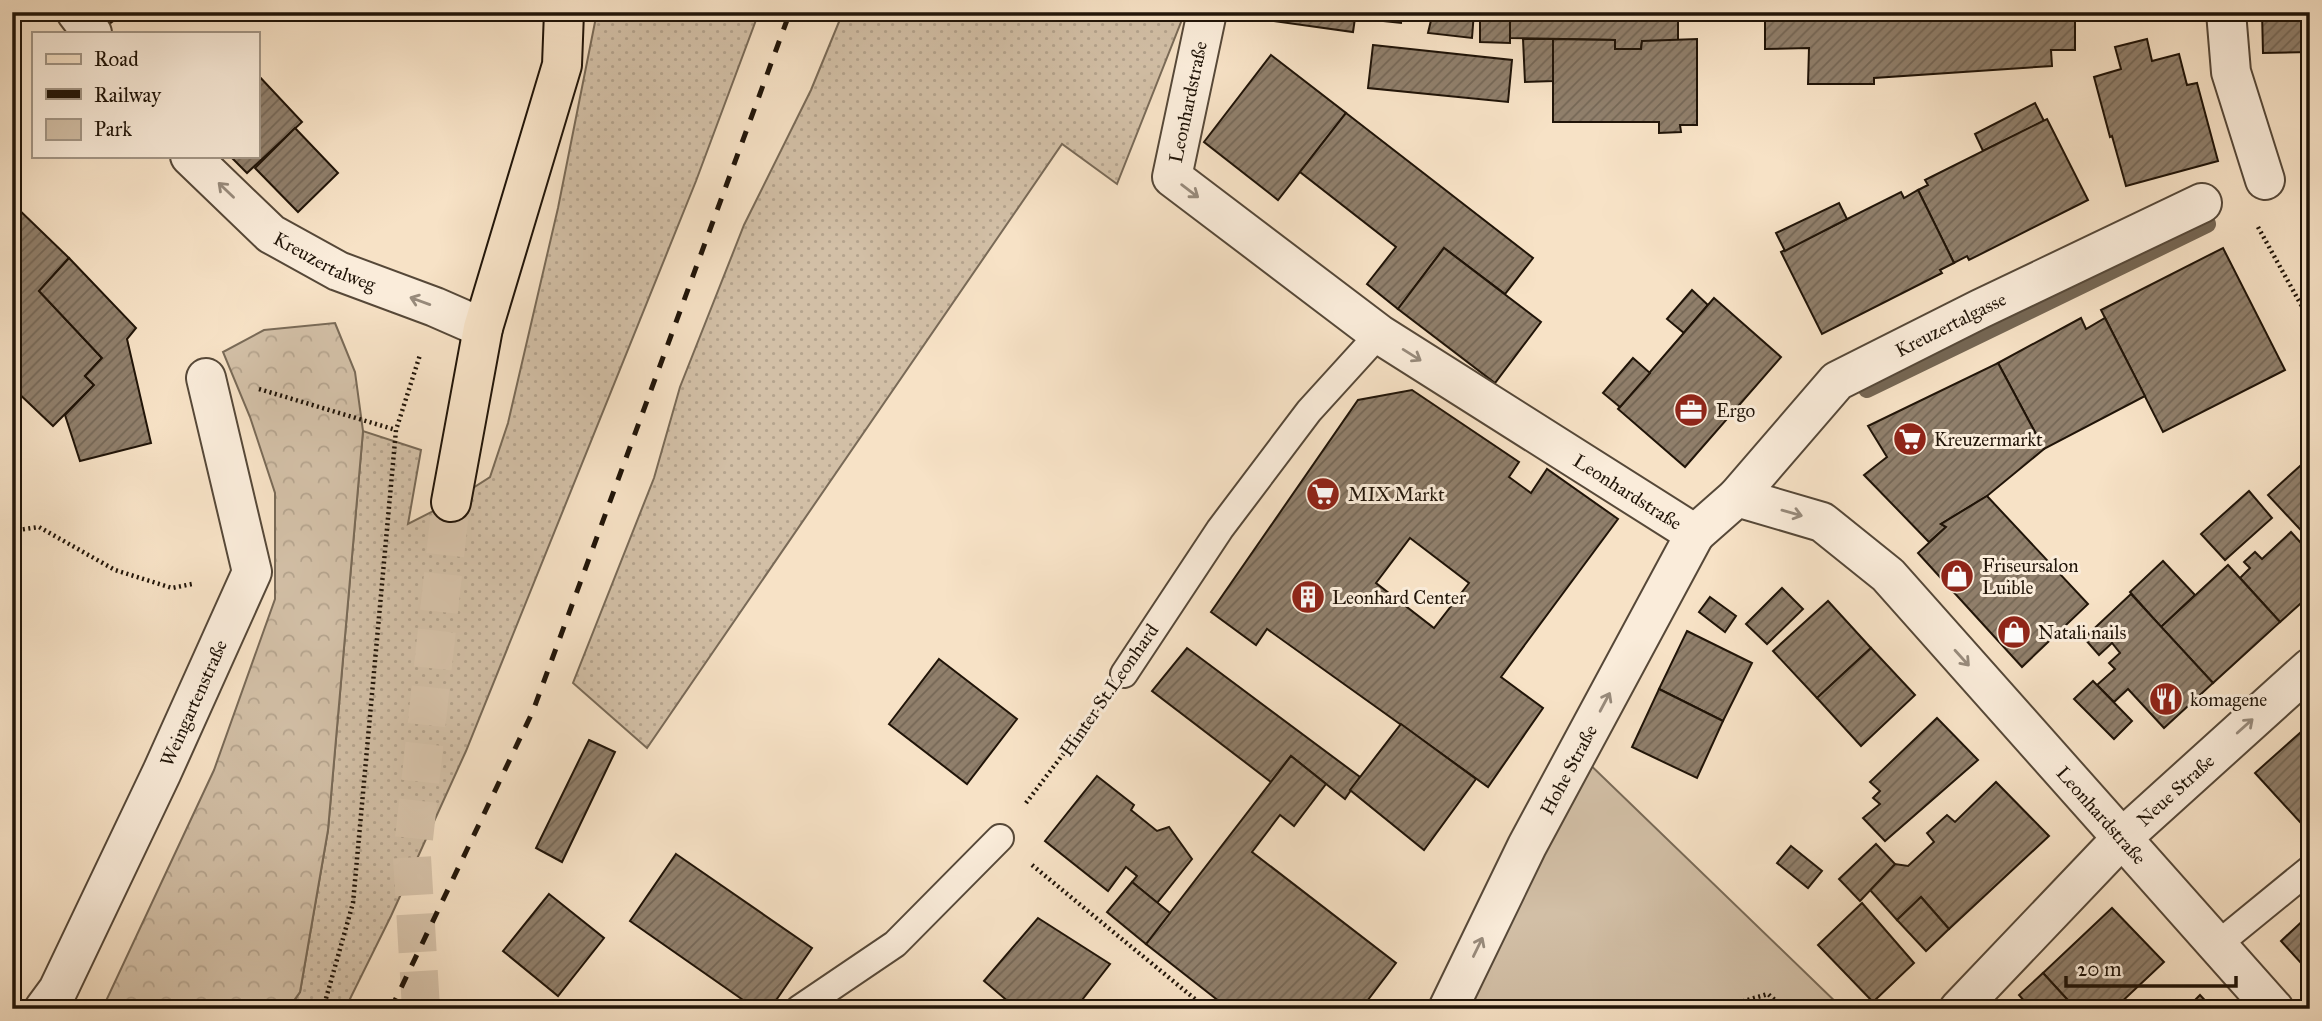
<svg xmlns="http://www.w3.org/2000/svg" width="2322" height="1021" font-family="'IM FELL Great Primer',serif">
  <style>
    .grass { fill: url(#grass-dots); stroke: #796a57; stroke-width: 2 }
    .forest { fill: url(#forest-crowns); stroke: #796a57; stroke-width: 2 }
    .park { fill: #d2bfa6; stroke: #796a57; stroke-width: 2 }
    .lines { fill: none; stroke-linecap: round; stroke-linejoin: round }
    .stream { stroke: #756653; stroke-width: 18 }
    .building { fill: url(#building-hatch); stroke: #201408; stroke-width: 2; fill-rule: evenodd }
    .primary-tunnel { stroke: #d7c3aa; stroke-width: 38; stroke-dasharray: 38 19; stroke-linecap: butt }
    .service-casing { stroke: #564838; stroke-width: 30 }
    .minor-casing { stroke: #564838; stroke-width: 42 }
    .primary-casing { stroke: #201408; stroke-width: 42 }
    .path { stroke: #201408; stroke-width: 4.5; stroke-dasharray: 2 3.5; stroke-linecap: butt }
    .service { stroke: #faecda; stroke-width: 26 }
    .minor { stroke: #faecda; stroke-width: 38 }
    .primary { stroke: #f7e2c6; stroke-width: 38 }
    .rail { stroke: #201408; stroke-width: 5; stroke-dasharray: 12 12; stroke-linecap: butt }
    .oneway { stroke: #988b7c }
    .labels { text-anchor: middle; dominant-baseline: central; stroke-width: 6; stroke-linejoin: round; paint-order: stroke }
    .street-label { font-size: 19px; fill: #201408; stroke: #faecda }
    .poi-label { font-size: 19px; fill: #201408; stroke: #faecda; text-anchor: start }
  </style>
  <defs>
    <pattern id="grass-dots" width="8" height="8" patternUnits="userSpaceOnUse" patternTransform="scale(1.75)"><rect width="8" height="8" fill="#d2bfa6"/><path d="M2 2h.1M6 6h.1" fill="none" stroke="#b4a38d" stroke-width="1.8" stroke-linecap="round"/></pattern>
    <pattern id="forest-crowns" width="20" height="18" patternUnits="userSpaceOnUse" patternTransform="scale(1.75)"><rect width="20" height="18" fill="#d2bfa6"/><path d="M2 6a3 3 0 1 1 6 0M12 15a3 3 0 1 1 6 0" fill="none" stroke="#b4a38d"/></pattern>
    <pattern id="building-hatch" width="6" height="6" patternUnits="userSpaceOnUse" patternTransform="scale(1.75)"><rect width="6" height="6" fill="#907f6b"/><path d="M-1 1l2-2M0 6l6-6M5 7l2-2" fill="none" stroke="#756756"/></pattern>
  </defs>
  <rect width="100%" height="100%" fill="#f7e2c6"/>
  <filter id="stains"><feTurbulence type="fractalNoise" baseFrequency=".00286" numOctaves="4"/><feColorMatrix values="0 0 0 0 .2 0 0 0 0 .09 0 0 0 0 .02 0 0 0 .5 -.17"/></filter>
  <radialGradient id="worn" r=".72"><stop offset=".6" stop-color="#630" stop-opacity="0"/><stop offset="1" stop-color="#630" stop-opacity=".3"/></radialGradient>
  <g class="grass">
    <path d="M597,12H759L696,181L466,751L391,916L345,1009H288L300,992L328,830L363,431L421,450L408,524L451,502L490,477L508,423L558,208Z"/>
    <path d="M843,12H1185L1117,184L1062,144L647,748L573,683L654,478L680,387L744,225L811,90Z"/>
  </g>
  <path class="forest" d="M335,323L355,372L363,431L328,830L300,992L288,1009H100L106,1001L214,770L275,599V493L250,417L223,352L264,330Z"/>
  <path class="park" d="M1578,753L1843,1009H1448Z"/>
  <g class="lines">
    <path class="stream" d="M1867,389L2207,224"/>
  </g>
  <g class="building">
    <path d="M86,12H125L100,31Z"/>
    <path d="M1274,12H1433L1432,18L1402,14L1401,23L1355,18L1353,32L1273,21Z"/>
    <path d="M1433,12H1474L1472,38L1428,33Z"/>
    <path d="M1480,12H1510V43L1480,42Z"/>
    <path d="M1510,12H1678V42L1642,41L1641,49H1615V40L1510,38Z"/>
    <path d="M1765,12H2075V50H2051L2052,66L1874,78V84H1808L1809,48L1765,49Z"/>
    <path d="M2262,12H2310V52L2263,53Z"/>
    <path d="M1523,39H1553V81L1525,82Z"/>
    <path d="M1553,39L1615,40V49H1641L1642,41L1697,39V125H1680L1681,132L1659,133V122H1553Z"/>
    <path d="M2147,39L2152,61L2179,54L2187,85L2197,83L2218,161L2126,186L2112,136L2110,137L2094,77L2121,69L2115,47Z"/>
    <path d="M1373,45L1512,60L1508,102L1368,88Z"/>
    <path d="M1271,55L1346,113L1278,200L1204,142Z"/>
    <path d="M257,74L302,122L247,173L230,156H257Z"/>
    <path d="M2035,103L2044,121L1983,151L1975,134Z"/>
    <path d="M1346,113L1533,258L1505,294L1444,248L1398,309L1367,284L1396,247L1300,172Z"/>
    <path d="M2047,119L2088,200L1969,260L1967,256L1954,263L1918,190L1928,185L1925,180Z"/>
    <path d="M295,128L338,173L298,212L255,168Z"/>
    <path d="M1918,190L1954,263L1940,270L1942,273L1822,334L1781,252L1901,192L1904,198Z"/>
    <path d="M12,203L69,258L39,291L102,358L85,376L94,385L53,426L12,387Z"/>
    <path d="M1839,203L1847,219L1785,251L1776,233Z"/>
    <path d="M1444,248L1541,322L1495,383L1398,309Z"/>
    <path d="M2223,248L2285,370L2163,432L2101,310Z"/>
    <path d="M69,258L136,328L127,339L151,443L80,461L65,415L94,385L85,376L102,358L39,291Z"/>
    <path d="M1692,290L1708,305L1684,333L1667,319Z"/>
    <path d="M1714,298L1781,357L1685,467L1618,409Z"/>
    <path d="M2081,318L2086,329L2105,318L2145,396L2044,449L1998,363Z"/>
    <path d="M1633,358L1650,373L1620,407L1603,393Z"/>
    <path d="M1998,363L2044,449L1987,496L1941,524L1946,527L1929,542L1864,475L1887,457L1868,426Z"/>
    <path d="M1412,390L1519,462L1509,477L1531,493L1547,469L1618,519L1501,677L1543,708L1488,787L1267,629L1256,645L1211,612L1358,400ZM1410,538L1469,583L1434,628L1376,583Z"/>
    <path d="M2310,457V540L2268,495Z"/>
    <path d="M2249,491L2272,518L2225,560L2201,534Z"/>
    <path d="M1987,496L2088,604L2022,667L1918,553L1946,527L1941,524Z"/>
    <path d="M2291,532L2310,553V595L2280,622L2240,578L2250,568L2244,562L2255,552L2262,559Z"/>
    <path d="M2163,561L2195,595L2161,627L2130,592Z"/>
    <path d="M2228,565L2280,622L2213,683L2161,627Z"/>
    <path d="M1782,588L1803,609L1767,644L1746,624Z"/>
    <path d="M2131,594L2213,683L2164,728L2128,689L2114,702L2097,685L2115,669L2109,663L2120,653L2112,643L2099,655L2084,638Z"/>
    <path d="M1710,597L1736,616L1725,632L1699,612Z"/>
    <path d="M1828,601L1871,648L1817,698L1773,651Z"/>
    <path d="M1687,631L1752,663L1723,721L1659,689Z"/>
    <path d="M1187,648L1360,777L1345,799L1291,756L1271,782L1152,691Z"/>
    <path d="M1871,648L1915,695L1861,746L1817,698Z"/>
    <path d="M939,659L1017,719L967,784L889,724Z"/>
    <path d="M2093,681L2132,721L2114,739L2074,699Z"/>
    <path d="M1659,689L1723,721L1697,778L1632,747Z"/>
    <path d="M1937,718L1978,760L1885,841L1863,818L1880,804L1873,798L1880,791L1870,782Z"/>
    <path d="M1401,724L1476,779L1424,850L1350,790Z"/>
    <path d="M2310,724V833L2255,773Z"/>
    <path d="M589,740L615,752L562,862L536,848Z"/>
    <path d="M1291,756L1326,784L1294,826L1280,815L1252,852L1396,963L1361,1009H1294L1291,1006L1289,1009H1229L1146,944Z"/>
    <path d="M1097,776L1134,805L1131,810L1157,831L1169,827L1192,859L1157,903L1132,882L1137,876L1126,867L1108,891L1045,841Z"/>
    <path d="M1996,782L2049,836L1949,929L1921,897L1897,920L1870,890L1895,864L1908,866L1934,842L1927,833L1947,815L1955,822Z"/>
    <path d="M1876,844L1895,864L1860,901L1839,879Z"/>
    <path d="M1791,846L1822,871L1808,888L1777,863Z"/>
    <path d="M676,854L812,948L770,1009H756L630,921Z"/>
    <path d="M1132,882L1170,913L1146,944L1107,912Z"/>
    <path d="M549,894L604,938L558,996L503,951Z"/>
    <path d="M1921,897L1949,929L1926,951L1897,920Z"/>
    <path d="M1862,903L1914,963L1873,1002L1818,945Z"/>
    <path d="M2112,908L2164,962L2114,1009H2076L2043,973Z"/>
    <path d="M2310,914V973L2281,941Z"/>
    <path d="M1038,918L1110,964L1075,1009H1017L984,981Z"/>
    <path d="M2043,973L2076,1009H2031L2019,995Z"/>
    <path d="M2200,995L2213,1009H2186Z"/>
  </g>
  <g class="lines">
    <path class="primary-tunnel" d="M421,1009L412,857L451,502"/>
    <g class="service-casing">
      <g id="service">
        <path d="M1124,674L1220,529L1309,411L1379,334"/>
        <path d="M2217,945L2310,869"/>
        <path d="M799,1009L895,944L1000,838"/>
      </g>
    </g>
    <g class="minor-casing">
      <g id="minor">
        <path d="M76,12L92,33"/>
        <path id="s1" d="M1207,12L1172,177L1379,334L1695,534L1737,497L1822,522L1888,575L2274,1009"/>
        <path d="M2226,12L2231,72L2265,180"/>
        <path id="s2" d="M190,156L271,234L338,271L435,307L483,328"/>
        <path id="s3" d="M1737,497L1837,381L1980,309L2202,203"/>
        <path id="s4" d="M44,1009L58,990L162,772L252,572L206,378"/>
        <path id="s5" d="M1448,1009L1527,846L1695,534"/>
        <path id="s6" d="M1959,1009L2122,838L2310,668"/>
      </g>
    </g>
    <g class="primary-casing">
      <path id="primary" d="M451,502L483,328L562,65L564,12"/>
    </g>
    <g class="path">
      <path d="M2258,227L2310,321"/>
      <path d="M259,389L396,430"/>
      <path d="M12,531L39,527L115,570L172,588L192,584"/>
      <path d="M1026,803L1099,707"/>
      <path d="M1032,865L1207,1009"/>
      <path d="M323,1009L353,903L396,430L420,355"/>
      <path d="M1716,1009L1768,994L1785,1009"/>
    </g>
    <use href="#service" class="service"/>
    <use href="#minor" class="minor"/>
    <use href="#primary" class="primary"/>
    <path class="rail" d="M391,1009L533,711L790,12"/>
  </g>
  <defs><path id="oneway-shaft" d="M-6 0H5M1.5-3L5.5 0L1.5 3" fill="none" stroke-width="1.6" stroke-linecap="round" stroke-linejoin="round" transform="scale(1.75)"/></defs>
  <g class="oneway">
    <use href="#oneway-shaft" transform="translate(226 190) rotate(-136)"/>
    <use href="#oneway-shaft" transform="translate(1190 191) rotate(37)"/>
    <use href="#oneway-shaft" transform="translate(420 301) rotate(-160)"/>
    <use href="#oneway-shaft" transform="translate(1412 355) rotate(32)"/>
    <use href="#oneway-shaft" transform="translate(1792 513) rotate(16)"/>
    <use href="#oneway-shaft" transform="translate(1962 658) rotate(48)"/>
    <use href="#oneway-shaft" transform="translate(1605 702) rotate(-62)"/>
    <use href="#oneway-shaft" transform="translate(2245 726) rotate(-42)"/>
    <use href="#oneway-shaft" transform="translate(1478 947) rotate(-64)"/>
  </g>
  <defs>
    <g id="office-disc" transform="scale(1.75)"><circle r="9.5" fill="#8f2418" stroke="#faecda"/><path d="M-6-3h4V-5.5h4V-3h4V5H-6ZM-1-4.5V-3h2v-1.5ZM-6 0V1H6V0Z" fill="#fff"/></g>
    <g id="supermarket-disc" transform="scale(1.75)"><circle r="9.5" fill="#8f2418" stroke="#faecda"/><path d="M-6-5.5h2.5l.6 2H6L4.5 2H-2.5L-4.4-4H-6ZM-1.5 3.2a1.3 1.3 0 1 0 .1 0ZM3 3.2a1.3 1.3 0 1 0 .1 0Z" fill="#fff"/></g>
    <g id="shop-disc" transform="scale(1.75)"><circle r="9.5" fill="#8f2418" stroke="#faecda"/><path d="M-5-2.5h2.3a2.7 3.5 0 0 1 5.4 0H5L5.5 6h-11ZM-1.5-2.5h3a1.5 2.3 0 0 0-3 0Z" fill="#fff"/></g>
    <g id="building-disc" transform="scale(1.75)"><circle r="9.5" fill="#8f2418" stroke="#faecda"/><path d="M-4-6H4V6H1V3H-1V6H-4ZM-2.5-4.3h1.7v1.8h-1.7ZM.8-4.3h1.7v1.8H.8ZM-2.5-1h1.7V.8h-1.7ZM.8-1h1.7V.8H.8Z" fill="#fff"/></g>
    <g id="restaurant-disc" transform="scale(1.75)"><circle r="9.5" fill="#8f2418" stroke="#faecda"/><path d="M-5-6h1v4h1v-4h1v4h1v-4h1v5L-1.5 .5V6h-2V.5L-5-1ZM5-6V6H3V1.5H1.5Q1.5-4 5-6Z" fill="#fff"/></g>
  </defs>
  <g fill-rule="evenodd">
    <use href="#office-disc" x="1691" y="410"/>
    <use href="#supermarket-disc" x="1910" y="439"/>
    <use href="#supermarket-disc" x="1323" y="494"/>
    <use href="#shop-disc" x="1957" y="576"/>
    <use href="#building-disc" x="1308" y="597"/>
    <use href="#shop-disc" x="2014" y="632"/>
    <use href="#restaurant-disc" x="2166" y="699"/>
  </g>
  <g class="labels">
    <g class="street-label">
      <text transform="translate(1188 102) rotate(-78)">Leonhardstraße</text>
      <text stroke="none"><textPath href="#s2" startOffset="173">Kreuzertalweg</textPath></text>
      <text stroke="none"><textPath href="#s3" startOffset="280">Kreuzertalgasse</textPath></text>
      <text stroke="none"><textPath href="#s1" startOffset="723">Leonhardstraße</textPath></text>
      <text transform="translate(1109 690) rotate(-55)">Hinter St.Leonhard</text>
      <text stroke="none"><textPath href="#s4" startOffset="341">Weingartenstraße</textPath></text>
      <text stroke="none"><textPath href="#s5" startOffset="268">Hohe Straße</textPath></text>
      <text stroke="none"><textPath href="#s6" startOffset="308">Neue Straße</textPath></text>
      <text stroke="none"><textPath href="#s1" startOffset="1353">Leonhardstraße</textPath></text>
    </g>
    <g class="poi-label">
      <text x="1716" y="410">Ergo</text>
      <text x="1934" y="439">Kreuzermarkt</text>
      <text x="1348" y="494">MIX Markt</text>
      <text x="1982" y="565">Friseursalon<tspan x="1982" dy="22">Luible</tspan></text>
      <text x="1332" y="597">Leonhard Center</text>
      <text x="2038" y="632">Natali nails</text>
      <text x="2190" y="699">komagene</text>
    </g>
  </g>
  <rect width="2322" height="1021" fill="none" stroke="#f7e2c6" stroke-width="42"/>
  <rect x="14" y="14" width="2294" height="993" fill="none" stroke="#201408" stroke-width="3.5"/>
  <rect x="21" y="21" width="2280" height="979" fill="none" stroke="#201408" stroke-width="2"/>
  <rect x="32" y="32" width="228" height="126" fill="#faecda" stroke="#a39686" stroke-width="2"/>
  <rect x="46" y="54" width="35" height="10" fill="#f7e2c6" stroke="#a39686" stroke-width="2"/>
  <text x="94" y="66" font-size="21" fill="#201408">Road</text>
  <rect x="46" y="89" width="35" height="10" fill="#201408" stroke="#a39686" stroke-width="2"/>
  <text x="94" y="102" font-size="21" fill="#201408">Railway</text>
  <rect x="46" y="119" width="35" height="21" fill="#d2bfa6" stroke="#a39686" stroke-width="2"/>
  <text x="94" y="136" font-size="21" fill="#201408">Park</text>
  <path d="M2066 976v10h170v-10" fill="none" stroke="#201408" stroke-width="3.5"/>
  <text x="2077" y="976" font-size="21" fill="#201408" stroke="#faecda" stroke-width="5" paint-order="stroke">20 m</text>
  <rect width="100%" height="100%" filter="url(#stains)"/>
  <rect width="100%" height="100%" fill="url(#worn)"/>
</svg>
